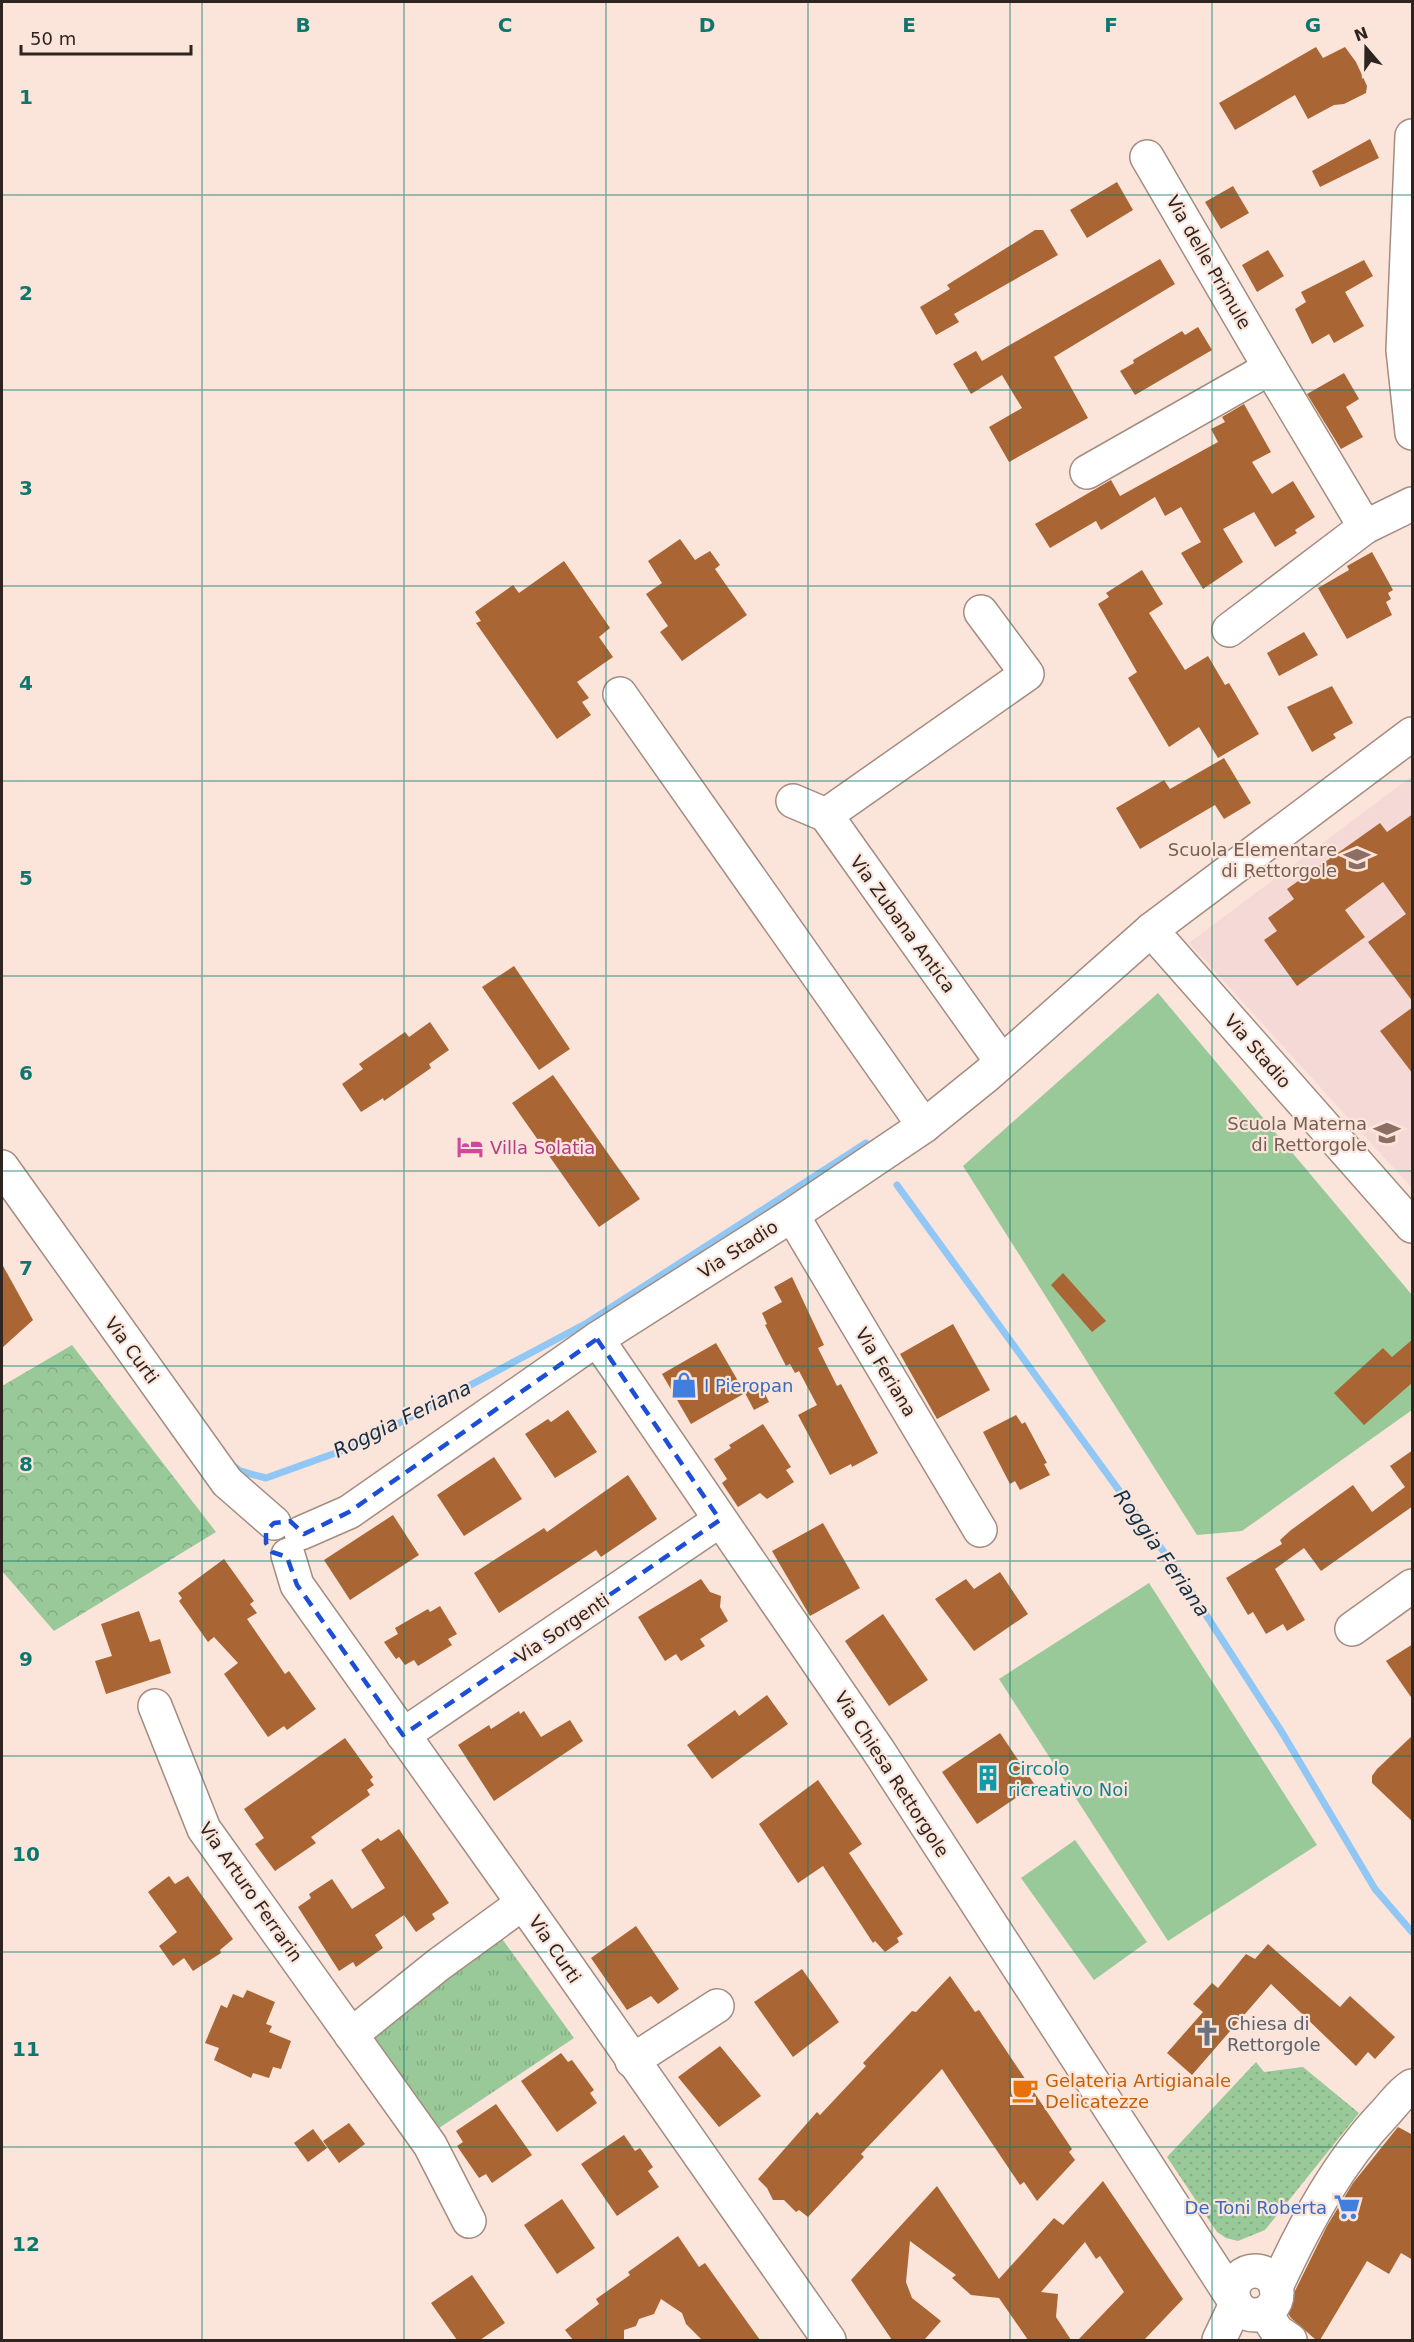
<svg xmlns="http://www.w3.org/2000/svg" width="1414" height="2342" font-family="'DejaVu Sans',sans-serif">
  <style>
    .education { fill: #f4d9d7 }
    .grass { fill: url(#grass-dots) }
    .forest { fill: url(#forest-crowns) }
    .park { fill: url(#park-tufts) }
    .pitch { fill: #9ac999 }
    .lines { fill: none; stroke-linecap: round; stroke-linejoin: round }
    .stream { stroke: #90c7f5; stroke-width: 7 }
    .building { fill: #a96534 }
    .minor-casing { stroke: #a58c80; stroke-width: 36 }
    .major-casing { stroke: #a58c80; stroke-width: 36 }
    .minor { stroke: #fff; stroke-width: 33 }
    .major { stroke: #fff; stroke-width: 33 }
    .marked { fill: none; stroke: #1d4ed8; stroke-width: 4.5; stroke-dasharray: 12 8; stroke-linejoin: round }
    .grid { fill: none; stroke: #0f766e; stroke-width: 1.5; stroke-opacity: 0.55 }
    .labels { text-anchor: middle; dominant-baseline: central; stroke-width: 4.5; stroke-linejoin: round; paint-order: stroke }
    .street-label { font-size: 18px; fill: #2f2520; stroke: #fbe5da }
    .education-label { font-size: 18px; fill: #785e54; stroke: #fbe5da; text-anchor: end }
    .hotel-label { font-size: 18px; fill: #b23c85; stroke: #fbe5da; text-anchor: start }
    .shop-label { font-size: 18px; fill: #366cbe; stroke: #fbe5da; text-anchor: start }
    .culture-label { font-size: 18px; fill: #0d838f; stroke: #fbe5da; text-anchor: start }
    .worship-label { font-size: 18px; fill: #5b616d; stroke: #fbe5da; text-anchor: start }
    .food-label { font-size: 18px; fill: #c56008; stroke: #fbe5da; text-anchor: start }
    .water-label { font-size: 20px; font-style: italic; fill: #123048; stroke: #fbe5da }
    .grid-label { font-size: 20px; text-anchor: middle; font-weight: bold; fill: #0f766e; stroke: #fbe5da; stroke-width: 4.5; stroke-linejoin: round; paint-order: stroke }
  </style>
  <defs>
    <pattern id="grass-dots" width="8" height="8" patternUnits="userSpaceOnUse" patternTransform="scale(1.5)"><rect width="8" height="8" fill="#9ac999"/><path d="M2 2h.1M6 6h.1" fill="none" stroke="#85ac84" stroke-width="1.8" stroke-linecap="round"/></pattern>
    <pattern id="forest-crowns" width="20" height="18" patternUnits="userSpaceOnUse" patternTransform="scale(1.5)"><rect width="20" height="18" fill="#9ac999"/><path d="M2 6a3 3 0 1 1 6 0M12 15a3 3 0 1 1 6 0" fill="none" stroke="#85ac84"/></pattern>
    <pattern id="park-tufts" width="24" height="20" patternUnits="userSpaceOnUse" patternTransform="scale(1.5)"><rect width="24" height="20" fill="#9ac999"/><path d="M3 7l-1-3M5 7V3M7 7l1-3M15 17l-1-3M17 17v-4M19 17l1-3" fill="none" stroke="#85ac84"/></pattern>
  </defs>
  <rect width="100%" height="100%" fill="#fbe5da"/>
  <path class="education" d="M1412,776V1188L1189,943Z"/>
  <path class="grass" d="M1256,2062L1264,2072L1303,2067L1359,2113L1265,2230L1238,2241L1226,2238L1217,2232L1167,2157Z"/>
  <path class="forest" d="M72,1345L216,1532L54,1631L2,1571V1386Z"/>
  <path class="park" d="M500,1936L574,2038L421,2140L356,2036Z"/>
  <g class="pitch">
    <path d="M1158,993L1412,1295V1410L1242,1531L1197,1535L963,1166Z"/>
    <path d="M1149,1583L1317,1845L1168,1941L999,1679Z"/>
    <path d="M1075,1840L1147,1942L1094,1980L1021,1878Z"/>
  </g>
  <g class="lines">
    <g class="stream">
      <path d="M897,1185L1177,1570L1283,1734L1375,1889L1412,1932"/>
      <path d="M235,1467L240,1471L266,1478L358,1445L587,1323L866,1143"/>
    </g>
  </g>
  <g class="building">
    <path d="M1316,47L1323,58L1345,47L1356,62L1367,86L1366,93L1344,104L1334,105L1308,119L1295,95L1235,130L1219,103Z"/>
    <path d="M1370,139L1379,158L1320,187L1312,171Z"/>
    <path d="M1117,182L1133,210L1087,238L1070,210Z"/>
    <path d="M1233,186L1249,213L1221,229L1205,202Z"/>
    <path d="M1035,230H1043L1058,255L954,314L959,322L936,335L920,307L950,289L947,285Z"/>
    <path d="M1268,250L1284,276L1257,292L1242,265Z"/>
    <path d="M1160,259L1175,284L1054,357L1088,418L1009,462L989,427L1022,408L1002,375L971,394L953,364L976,351L982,361Z"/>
    <path d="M1364,260L1373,276L1345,292L1364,326L1334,343L1329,334L1312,344L1295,309L1306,302L1301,292Z"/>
    <path d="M1198,327L1212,350L1135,395L1120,371L1134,363L1133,360L1182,331L1185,335Z"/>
    <path d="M1344,373L1359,399L1346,407L1363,437L1341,449L1307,394Z"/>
    <path d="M1244,404L1271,452L1252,462L1272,494L1293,481L1315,517L1295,530L1297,533L1275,547L1254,512L1223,529L1243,562L1203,589L1181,553L1201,542L1181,507L1165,516L1155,497L1101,530L1096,521L1050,548L1035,524L1111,480L1120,496L1218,442L1211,429L1225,422L1222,417Z"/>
    <path d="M680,539L695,560L710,551L720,565L715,569L747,615L682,661L660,632L668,626L646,594L662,583L648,561Z"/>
    <path d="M1372,552L1393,590L1388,593L1391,599L1386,602L1392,615L1347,639L1318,588L1349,570L1347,566Z"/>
    <path d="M564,561L610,628L599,637L613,657L577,682L589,698L582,702L591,715L557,739L476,623L481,621L475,612L513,585L519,593Z"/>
    <path d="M1142,570L1163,604L1149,613L1185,670L1208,656L1225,685L1229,683L1259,734L1218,758L1199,727L1169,747L1128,678L1137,672L1098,604L1109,597L1106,593Z"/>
    <path d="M1304,632L1318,655L1279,676L1267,653Z"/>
    <path d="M1332,686L1353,723L1333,734L1336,738L1312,752L1287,707Z"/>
    <path d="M1224,758L1251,803L1224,819L1215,805L1140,849L1116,808L1164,780L1170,789Z"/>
    <path d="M1413,814V1002L1368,942L1406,914L1383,882L1345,910L1365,937L1297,986L1264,940L1277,931L1268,918L1294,899L1287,889L1380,823L1387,832Z"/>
    <path d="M514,966L570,1049L539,1070L482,987Z"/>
    <path d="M1413,1007V1074L1380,1031Z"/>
    <path d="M430,1022L449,1050L429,1064L431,1068L384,1101L383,1098L361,1112L342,1084L363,1069L359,1064L405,1032L409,1037Z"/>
    <path d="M553,1075L640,1199L599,1227L512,1103Z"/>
    <path d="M2,1264L33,1320L2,1348Z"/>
    <path d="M1063,1273L1106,1321L1092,1332L1051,1285Z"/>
    <path d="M792,1277L824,1345L818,1348L837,1386L841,1384L878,1453L852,1467L851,1464L830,1475L798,1415L817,1405L799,1371L795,1373L790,1364L786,1366L765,1325L767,1324L762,1313L782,1302L774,1287Z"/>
    <path d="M953,1324L990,1390L937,1419L900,1354Z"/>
    <path d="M1413,1339V1382L1364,1425L1334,1393L1383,1348L1392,1357Z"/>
    <path d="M716,1343L745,1393L691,1424L662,1374Z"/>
    <path d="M760,1384L769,1402L754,1410L745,1393Z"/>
    <path d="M568,1410L597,1452L555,1478L525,1434L548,1419L551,1422Z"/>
    <path d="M1016,1415L1022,1424L1025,1422L1047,1463L1044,1464L1050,1475L1020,1490L1015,1481L1010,1484L983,1432Z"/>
    <path d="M763,1424L791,1467L786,1470L794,1482L767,1499L760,1493L738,1507L722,1483L727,1479L714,1459L731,1448L729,1445Z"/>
    <path d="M1413,1450V1506L1321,1571L1304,1548L1275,1569L1305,1620L1287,1631L1283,1624L1266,1634L1253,1612L1248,1615L1226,1578L1282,1544L1280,1540L1291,1530L1353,1485L1372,1512L1405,1487L1390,1466Z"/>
    <path d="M494,1457L522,1499L464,1536L437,1495Z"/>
    <path d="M628,1475L657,1519L601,1557L596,1550L499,1613L474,1573L544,1528L547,1532Z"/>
    <path d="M393,1515L419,1555L350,1600L324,1560Z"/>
    <path d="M823,1523L860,1588L810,1616L772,1551Z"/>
    <path d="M224,1559L254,1601L250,1604L257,1613L247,1619L285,1674L289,1671L316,1709L287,1730L284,1726L268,1737L224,1674L238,1663L214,1637L208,1642L179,1601L182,1598L178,1593Z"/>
    <path d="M1000,1572L1028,1614L974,1651L935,1599L966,1579L974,1589Z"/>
    <path d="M701,1579L710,1592L721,1596L720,1607L728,1621L700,1639L705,1646L681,1661L676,1654L665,1661L638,1617Z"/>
    <path d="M440,1606L457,1634L448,1639L452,1645L418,1666L414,1660L405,1665L399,1657L396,1659L384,1642L398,1634L395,1628L428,1609L430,1612Z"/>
    <path d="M139,1611L150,1642L160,1639L171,1673L106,1694L95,1661L112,1656L101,1624Z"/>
    <path d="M883,1614L928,1680L889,1706L845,1641Z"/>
    <path d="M1413,1644V1700L1386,1661Z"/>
    <path d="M767,1695L788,1724L712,1779L687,1745L735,1710L739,1716Z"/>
    <path d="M519,1711L520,1714L524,1711L541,1737L570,1720L583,1741L494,1801L458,1745L489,1725L491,1729Z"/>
    <path d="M1000,1733L1035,1785L977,1824L942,1772Z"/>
    <path d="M1413,1735V1822L1372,1783V1776L1377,1769Z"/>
    <path d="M345,1738L373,1777L370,1780L374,1785L367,1790L370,1795L311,1837L316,1843L275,1871L255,1844L264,1838L244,1809Z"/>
    <path d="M818,1780L862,1844L849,1853L903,1934L897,1938L899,1942L885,1952L875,1941L873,1943L823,1866L798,1883L759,1824Z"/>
    <path d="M399,1829L449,1903L432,1914L435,1919L416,1932L404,1915L375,1935L383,1948L356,1967L353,1962L339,1971L298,1907L311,1898L309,1894L332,1879L352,1909L385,1888L361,1850L378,1838L381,1841Z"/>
    <path d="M169,1876L175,1884L188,1876L233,1939L220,1950L221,1953L193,1971L184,1958L173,1966L159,1946L177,1932L148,1892Z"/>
    <path d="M636,1926L679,1989L658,2004L651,1996L627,2010L591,1958Z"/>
    <path d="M1268,1944L1340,2007L1350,1996L1395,2037L1375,2059L1368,2052L1356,2066L1271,1984L1192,2075L1167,2053L1203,2012L1193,2004L1212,1983L1218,1988L1246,1954L1255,1959Z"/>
    <path d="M802,1969L839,2022L793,2057L754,2002Z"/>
    <path d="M950,1976L975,2012L979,2010L1072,2149L1069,2152L1075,2160L1037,2201L1024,2182L1020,2185L942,2069L861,2154L864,2157L808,2217L799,2210L796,2212L784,2200H773L767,2188L758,2179L817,2112L820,2115L866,2066L863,2063L912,2011L916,2012Z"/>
    <path d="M247,1990L275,2002L266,2024L272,2026L269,2032L291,2041L281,2069L273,2067L269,2078L253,2073L251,2078L214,2060L219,2048L205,2043L221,2005L227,2008L233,1994L243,1998Z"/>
    <path d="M720,2046L761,2096L719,2127L678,2077Z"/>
    <path d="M561,2053L568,2062L572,2060L594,2090L590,2093L597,2103L557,2132L521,2081Z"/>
    <path d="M496,2104L532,2155L492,2183L486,2174L479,2178L457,2146L463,2142L456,2131Z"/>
    <path d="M349,2123L365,2144L339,2163L323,2141Z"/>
    <path d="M1398,2127L1413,2135V2260L1401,2253L1389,2274L1367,2261L1320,2340H1316L1291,2318L1282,2304L1293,2295L1327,2226L1353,2183Z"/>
    <path d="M313,2129L327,2148L308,2162L294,2143Z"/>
    <path d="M624,2135L635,2151L640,2148L653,2167L648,2171L659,2187L617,2216L581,2164Z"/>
    <path d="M1103,2181L1183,2299L1144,2340H1078L1124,2292L1100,2256L1096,2259L1085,2242L1041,2292L1058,2294L1056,2317L1071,2340H1028L999,2298L971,2295L952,2278L956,2275L910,2241L906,2282L912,2298L941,2321L924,2340H892L851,2280L937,2186L999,2279L1054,2218L1063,2225Z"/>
    <path d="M562,2199L595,2248L557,2274L524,2225Z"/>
    <path d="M678,2236L699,2267L705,2263L760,2340H702L686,2324L682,2313L661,2299L654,2314L639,2319L636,2326L624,2330V2340H573L565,2330L599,2304L596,2299L630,2275L628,2272Z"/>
    <path d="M472,2275L505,2323L480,2340H457L431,2303Z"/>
  </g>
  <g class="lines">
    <g class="minor-casing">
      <g id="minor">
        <path d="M1147,157L1270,368"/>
        <path d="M1087,472L1270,368L1365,527L1412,504"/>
        <path d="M1229,630L1365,527"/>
        <path d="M620,694L924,1126"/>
        <path d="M793,801L826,815L1001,1061"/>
        <path d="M826,815L1027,674L981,612"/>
        <path d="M1151,930L1412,1226"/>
        <path d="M2,1167L227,1482L274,1523"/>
        <path d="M792,1215L980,1530"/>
        <path d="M597,1339L878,1750L1234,2300"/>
        <path d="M301,1533L349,1512L597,1339L792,1215L924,1126L986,1076L1151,930L1412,734"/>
        <path d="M288,1555L297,1585L552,1944L829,2340"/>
        <path d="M1352,1629L1412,1586"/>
        <path d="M155,1706L204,1829L430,2145L469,2221"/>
        <path d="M403,1735L720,1520"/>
        <path d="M351,2035L438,1965L523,1903"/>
        <path d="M632,2061L717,2006"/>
        <circle cx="1255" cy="2293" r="22"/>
        <path d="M1276,2287C1305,2224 1338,2162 1386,2112C1394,2103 1402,2092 1412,2086"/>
        <path d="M1265,2313L1277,2331L1290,2340"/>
        <path d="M1219,2340L1236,2304"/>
      </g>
    </g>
    <g class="major-casing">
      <path id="major" d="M1412,136L1403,350L1412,433"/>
    </g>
    <use href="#minor" class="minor"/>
    <use href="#major" class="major"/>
  </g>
  <path class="marked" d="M597,1339L720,1520L403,1735L297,1585L287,1557L272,1552L266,1543V1531L274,1523L290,1521L304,1534L349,1512Z"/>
  <path class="grid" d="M202,2V2340M404,2V2340M606,2V2340M808,2V2340M1010,2V2340M1212,2V2340M2,195H1412M2,390H1412M2,586H1412M2,781H1412M2,976H1412M2,1171H1412M2,1366H1412M2,1561H1412M2,1756H1412M2,1952H1412M2,2147H1412"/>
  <defs>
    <g id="school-bare" transform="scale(2.07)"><path d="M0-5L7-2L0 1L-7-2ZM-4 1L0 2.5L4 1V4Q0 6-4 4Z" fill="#8d6e63" stroke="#fbe5da" stroke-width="2.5" paint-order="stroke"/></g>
    <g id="hotel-bare" transform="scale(2.07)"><path d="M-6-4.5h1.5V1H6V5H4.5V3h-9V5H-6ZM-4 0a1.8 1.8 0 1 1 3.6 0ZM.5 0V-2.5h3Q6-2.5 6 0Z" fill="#d1479c" stroke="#fbe5da" stroke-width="2.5" paint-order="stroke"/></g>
    <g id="shop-bare" transform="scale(2.07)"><path d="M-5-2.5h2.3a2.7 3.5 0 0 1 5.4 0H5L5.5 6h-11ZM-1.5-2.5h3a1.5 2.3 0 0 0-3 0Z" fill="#3f7fe0" stroke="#fbe5da" stroke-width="2.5" paint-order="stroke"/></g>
    <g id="building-bare" transform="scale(2.07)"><path d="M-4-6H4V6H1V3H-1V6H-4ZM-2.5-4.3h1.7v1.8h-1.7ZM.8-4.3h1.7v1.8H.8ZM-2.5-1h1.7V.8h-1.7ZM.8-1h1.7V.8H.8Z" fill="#0f9aa8" stroke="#fbe5da" stroke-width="2.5" paint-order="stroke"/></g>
    <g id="church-bare" transform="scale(2.07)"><path d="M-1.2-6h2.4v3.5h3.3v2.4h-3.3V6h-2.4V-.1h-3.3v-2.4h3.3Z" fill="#6b7280" stroke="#fbe5da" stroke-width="2.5" paint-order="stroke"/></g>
    <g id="cafe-bare" transform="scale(2.07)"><path d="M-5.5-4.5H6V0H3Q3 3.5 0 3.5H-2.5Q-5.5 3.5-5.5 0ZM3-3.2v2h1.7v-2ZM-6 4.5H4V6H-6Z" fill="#e8710a" stroke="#fbe5da" stroke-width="2.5" paint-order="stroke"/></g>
    <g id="supermarket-bare" transform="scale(2.07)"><path d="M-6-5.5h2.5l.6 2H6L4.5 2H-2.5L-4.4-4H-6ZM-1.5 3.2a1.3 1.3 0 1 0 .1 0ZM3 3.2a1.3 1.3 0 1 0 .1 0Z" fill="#3f7fe0" stroke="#fbe5da" stroke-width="2.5" paint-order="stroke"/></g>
  </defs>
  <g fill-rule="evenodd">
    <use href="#school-bare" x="1357" y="859"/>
    <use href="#school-bare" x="1387" y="1133"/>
    <use href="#hotel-bare" x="470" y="1147"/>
    <use href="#shop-bare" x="684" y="1385"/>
    <use href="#building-bare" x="988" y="1778"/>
    <use href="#church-bare" x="1207" y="2033"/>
    <use href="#cafe-bare" x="1025" y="2090"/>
    <use href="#supermarket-bare" x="1347" y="2207"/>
  </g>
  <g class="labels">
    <g class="street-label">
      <text transform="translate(1209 262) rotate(60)">Via delle Primule</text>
      <text transform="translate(903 924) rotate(54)">Via Zubana Antica</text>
      <text transform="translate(1258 1051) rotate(49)">Via Stadio</text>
      <text transform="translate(738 1249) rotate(-33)">Via Stadio</text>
      <text transform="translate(132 1350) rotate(54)">Via Curti</text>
      <text transform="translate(886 1372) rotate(59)">Via Feriana</text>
      <text transform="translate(562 1628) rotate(-34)">Via Sorgenti</text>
      <text transform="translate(892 1774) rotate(57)">Via Chiesa Rettorgole</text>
      <text transform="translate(251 1892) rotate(55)">Via Arturo Ferrarin</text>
      <text transform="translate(555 1949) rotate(56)">Via Curti</text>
    </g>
    <g class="education-label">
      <text x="1337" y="849">Scuola Elementare<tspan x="1337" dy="21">di Rettorgole</tspan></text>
      <text x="1367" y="1123">Scuola Materna<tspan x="1367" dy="21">di Rettorgole</tspan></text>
    </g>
    <g class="hotel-label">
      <text x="490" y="1147">Villa Solatia</text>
    </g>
    <g class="shop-label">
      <text x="704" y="1385">I Pieropan</text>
      <text x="1327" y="2207" text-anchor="end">De Toni Roberta</text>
    </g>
    <g class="culture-label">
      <text x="1008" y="1768">Circolo<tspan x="1008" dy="21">ricreativo Noi</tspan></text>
    </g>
    <g class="worship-label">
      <text x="1227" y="2023">Chiesa di<tspan x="1227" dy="21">Rettorgole</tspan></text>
    </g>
    <g class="food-label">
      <text x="1045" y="2080">Gelateria Artigianale<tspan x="1045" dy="21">Delicatezze</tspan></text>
    </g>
    <g class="water-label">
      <text transform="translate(402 1419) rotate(-26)">Roggia Feriana</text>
      <text transform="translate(1162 1553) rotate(55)">Roggia Feriana</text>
    </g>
  </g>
  <g class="grid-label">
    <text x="303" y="32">B</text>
    <text x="505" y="32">C</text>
    <text x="707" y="32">D</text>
    <text x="909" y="32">E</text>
    <text x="1111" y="32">F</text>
    <text x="1313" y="32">G</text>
    <text x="26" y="104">1</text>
    <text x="26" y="300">2</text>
    <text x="26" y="495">3</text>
    <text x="26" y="690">4</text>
    <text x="26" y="885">5</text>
    <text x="26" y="1080">6</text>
    <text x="26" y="1275">7</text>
    <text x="26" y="1471">8</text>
    <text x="26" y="1666">9</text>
    <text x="26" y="1861">10</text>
    <text x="26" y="2056">11</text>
    <text x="26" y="2251">12</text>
  </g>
  <rect width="1414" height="2342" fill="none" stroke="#2f2520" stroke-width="6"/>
  <g transform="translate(1366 48) rotate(340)" stroke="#fbe5da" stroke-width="4.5" paint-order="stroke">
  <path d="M0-4.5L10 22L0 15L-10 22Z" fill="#2f2520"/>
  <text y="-9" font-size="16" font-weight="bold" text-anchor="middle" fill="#2f2520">N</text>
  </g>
  <path d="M21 45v9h170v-9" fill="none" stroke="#2f2520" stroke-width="3"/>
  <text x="30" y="45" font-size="18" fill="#2f2520" stroke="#fbe5da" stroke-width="4.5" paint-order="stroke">50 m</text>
</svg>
